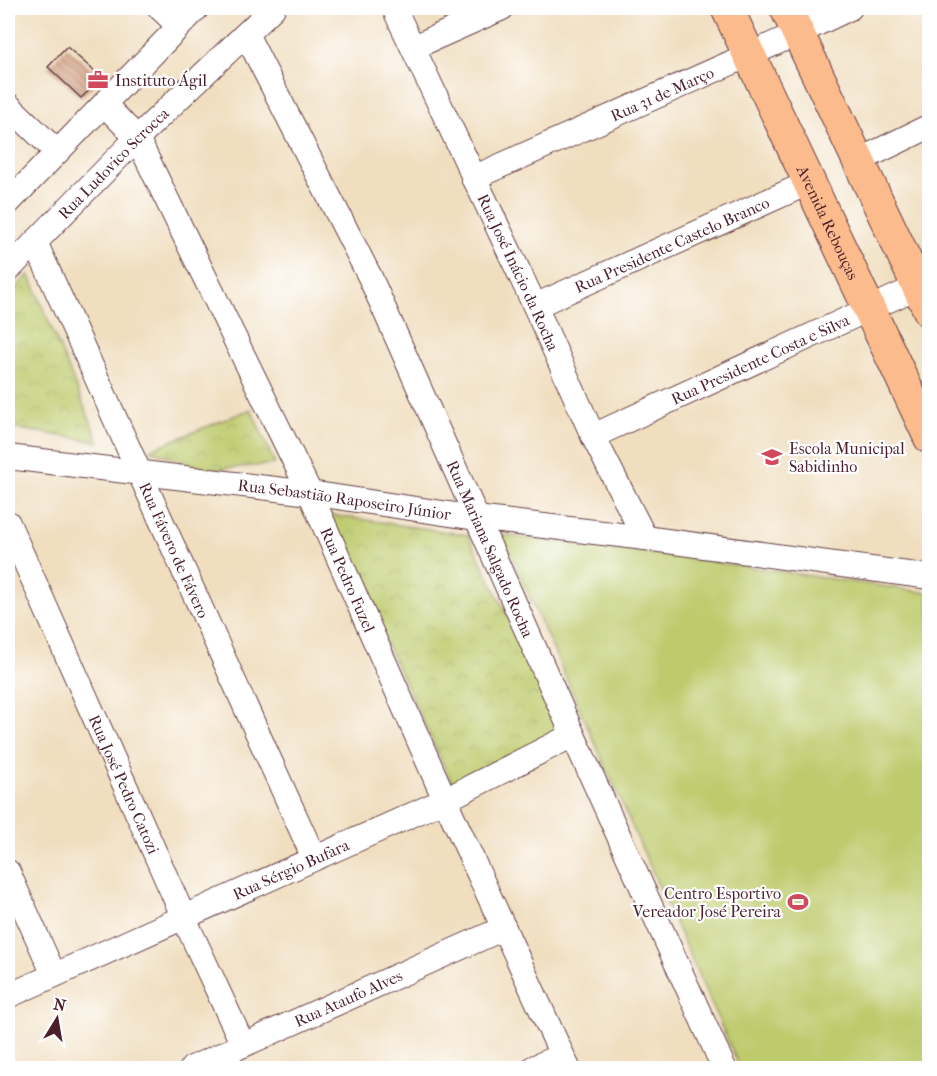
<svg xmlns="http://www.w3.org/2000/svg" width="937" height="1076" font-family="'IM FELL French Canon',serif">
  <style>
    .park { fill: url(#park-crowns); stroke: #84754c; stroke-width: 1.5 }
    .pitch { fill: #becb6d; stroke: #84754c; stroke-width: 1.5 }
    .building { fill: url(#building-back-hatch) }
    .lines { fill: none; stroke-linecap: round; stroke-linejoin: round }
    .minor-casing { stroke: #633c41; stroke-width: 26 }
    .major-casing { stroke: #633c41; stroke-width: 34 }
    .minor { stroke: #fff; stroke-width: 24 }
    .major { stroke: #fbbb8d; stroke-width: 32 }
    .labels { text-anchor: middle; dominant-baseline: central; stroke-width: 4.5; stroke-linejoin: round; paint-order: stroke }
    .poi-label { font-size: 16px; fill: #4a1f2b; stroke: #fff; text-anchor: start }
    .street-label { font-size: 16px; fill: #4a1f2b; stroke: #fff }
  </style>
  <defs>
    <pattern id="park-crowns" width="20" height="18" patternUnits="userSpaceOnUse" patternTransform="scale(1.5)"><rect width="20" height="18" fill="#becb6d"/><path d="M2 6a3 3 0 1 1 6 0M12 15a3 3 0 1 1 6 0" fill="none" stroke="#a5ae5f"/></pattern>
    <pattern id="building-back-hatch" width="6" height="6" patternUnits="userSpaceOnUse" patternTransform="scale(1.5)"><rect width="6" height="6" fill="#d4a384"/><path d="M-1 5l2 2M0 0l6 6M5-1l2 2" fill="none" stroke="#ae846c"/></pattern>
  </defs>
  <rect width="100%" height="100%" fill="#fff"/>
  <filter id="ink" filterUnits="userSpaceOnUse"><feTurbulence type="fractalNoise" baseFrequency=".0167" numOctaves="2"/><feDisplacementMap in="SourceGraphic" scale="12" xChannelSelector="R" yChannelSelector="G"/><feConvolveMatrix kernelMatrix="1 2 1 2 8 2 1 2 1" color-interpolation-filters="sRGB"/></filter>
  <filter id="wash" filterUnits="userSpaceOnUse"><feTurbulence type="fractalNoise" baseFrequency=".008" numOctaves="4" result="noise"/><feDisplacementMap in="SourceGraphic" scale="24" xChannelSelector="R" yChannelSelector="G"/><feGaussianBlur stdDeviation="1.35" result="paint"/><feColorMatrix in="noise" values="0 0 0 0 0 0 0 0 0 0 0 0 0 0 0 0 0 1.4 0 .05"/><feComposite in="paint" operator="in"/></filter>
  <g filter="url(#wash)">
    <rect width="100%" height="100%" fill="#f0debf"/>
    <g class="park">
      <path d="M29,274L99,442L8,427V296Z"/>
      <path d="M251,409L275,464L209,470L149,450Z"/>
      <path d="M325,514L468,535L564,731L456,791Z"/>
    </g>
    <path class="pitch" d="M502,535L672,556L929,593V1068H740Z"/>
    <g id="blocks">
      <path class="building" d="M67,47L102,78L81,98L48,67Z"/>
    </g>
  </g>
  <g filter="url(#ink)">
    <use href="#blocks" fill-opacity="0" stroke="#633c41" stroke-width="1.5"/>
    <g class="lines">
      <g class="minor-casing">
        <g id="minor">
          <path d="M160,8L179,26"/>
          <path id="s1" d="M394,8L535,306L593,436L645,538"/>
          <path id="s2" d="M246,34L370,277L573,735L724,1068"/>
          <path d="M414,47L502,8"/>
          <path id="s3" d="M104,104L137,138L310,493L445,800L568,1068"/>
          <path d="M8,105L57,152"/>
          <path d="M858,161L930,126"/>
          <path id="s4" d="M473,178L798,33L850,8"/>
          <path d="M8,203L197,8"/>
          <path id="s5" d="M35,242L314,858"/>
          <path id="s6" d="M8,270L137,138L273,8"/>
          <path id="s7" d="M535,306L808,183"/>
          <path id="s8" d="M593,436L930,281"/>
          <path id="s9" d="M8,457L310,493L476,518L645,538L930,577"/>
          <path id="s10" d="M8,523L184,918L243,1045"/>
          <path d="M8,872L54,975"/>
          <path id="s11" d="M8,996L445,800L573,735"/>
          <path id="s12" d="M192,1068L504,928"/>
          <path d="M533,1068L562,1055"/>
        </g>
      </g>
      <g class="major-casing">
        <g id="major">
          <path id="s13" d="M727,8L930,438"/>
          <path d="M786,8L930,312"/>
        </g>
      </g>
      <use href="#minor" class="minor"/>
      <use href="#major" class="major"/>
    </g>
  </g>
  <defs>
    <g id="office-bare" transform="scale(1.62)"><path d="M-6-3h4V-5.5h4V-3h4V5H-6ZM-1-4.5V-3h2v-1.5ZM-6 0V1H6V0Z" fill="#d1495b" stroke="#fff" stroke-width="2.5" paint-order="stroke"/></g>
    <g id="school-bare" transform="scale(1.62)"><path d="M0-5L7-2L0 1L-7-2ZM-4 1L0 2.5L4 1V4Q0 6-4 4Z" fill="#d1495b" stroke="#fff" stroke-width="2.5" paint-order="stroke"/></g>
    <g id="stadium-bare" transform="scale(1.62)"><path d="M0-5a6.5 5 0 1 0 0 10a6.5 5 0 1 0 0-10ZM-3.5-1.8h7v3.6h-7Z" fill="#d1495b" stroke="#fff" stroke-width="2.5" paint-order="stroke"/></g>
  </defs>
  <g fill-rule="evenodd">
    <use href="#office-bare" x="98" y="80"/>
    <use href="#school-bare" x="772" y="457"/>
    <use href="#stadium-bare" x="798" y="902"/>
  </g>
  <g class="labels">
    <g class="poi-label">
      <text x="115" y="80">Instituto Ágil</text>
      <text x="789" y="448">Escola Municipal<tspan x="789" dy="18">Sabidinho</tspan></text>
      <text x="781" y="893" text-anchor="end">Centro Esportivo<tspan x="781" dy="18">Vereador José Pereira</tspan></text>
    </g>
    <g class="street-label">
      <text stroke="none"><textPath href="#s4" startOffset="207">Rua 31 de Março</textPath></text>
      <text stroke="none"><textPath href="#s6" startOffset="150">Rua Ludovico Scrocca</textPath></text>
      <text stroke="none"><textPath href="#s13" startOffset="237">Avenida Rebouças</textPath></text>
      <text stroke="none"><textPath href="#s7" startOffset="150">Rua Presidente Castelo Branco</textPath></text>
      <text stroke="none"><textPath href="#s1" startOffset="292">Rua José Inácio da Rocha</textPath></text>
      <text stroke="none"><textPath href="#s8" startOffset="184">Rua Presidente Costa e Silva</textPath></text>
      <text stroke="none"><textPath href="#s9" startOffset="339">Rua Sebastião Raposeiro Júnior</textPath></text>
      <text stroke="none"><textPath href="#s5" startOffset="338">Rua Fávero de Fávero</textPath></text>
      <text stroke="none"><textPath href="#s2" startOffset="570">Rua Mariana Salgado Rocha</textPath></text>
      <text stroke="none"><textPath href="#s3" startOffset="537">Rua Pedro Fuzel</textPath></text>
      <text stroke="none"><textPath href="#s10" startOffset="286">Rua José Pedro Catozi</textPath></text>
      <text stroke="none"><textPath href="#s11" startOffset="310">Rua Sérgio Bufara</textPath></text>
      <text stroke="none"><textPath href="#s12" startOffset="171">Rua Ataufo Alves</textPath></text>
    </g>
  </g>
  <rect width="937" height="1076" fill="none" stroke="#fff" stroke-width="30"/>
  <g transform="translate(57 1019) rotate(11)" stroke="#ffffff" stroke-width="4.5" paint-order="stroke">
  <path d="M0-4.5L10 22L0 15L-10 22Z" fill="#4a1f2b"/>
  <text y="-9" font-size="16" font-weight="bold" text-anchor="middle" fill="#4a1f2b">N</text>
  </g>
</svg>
